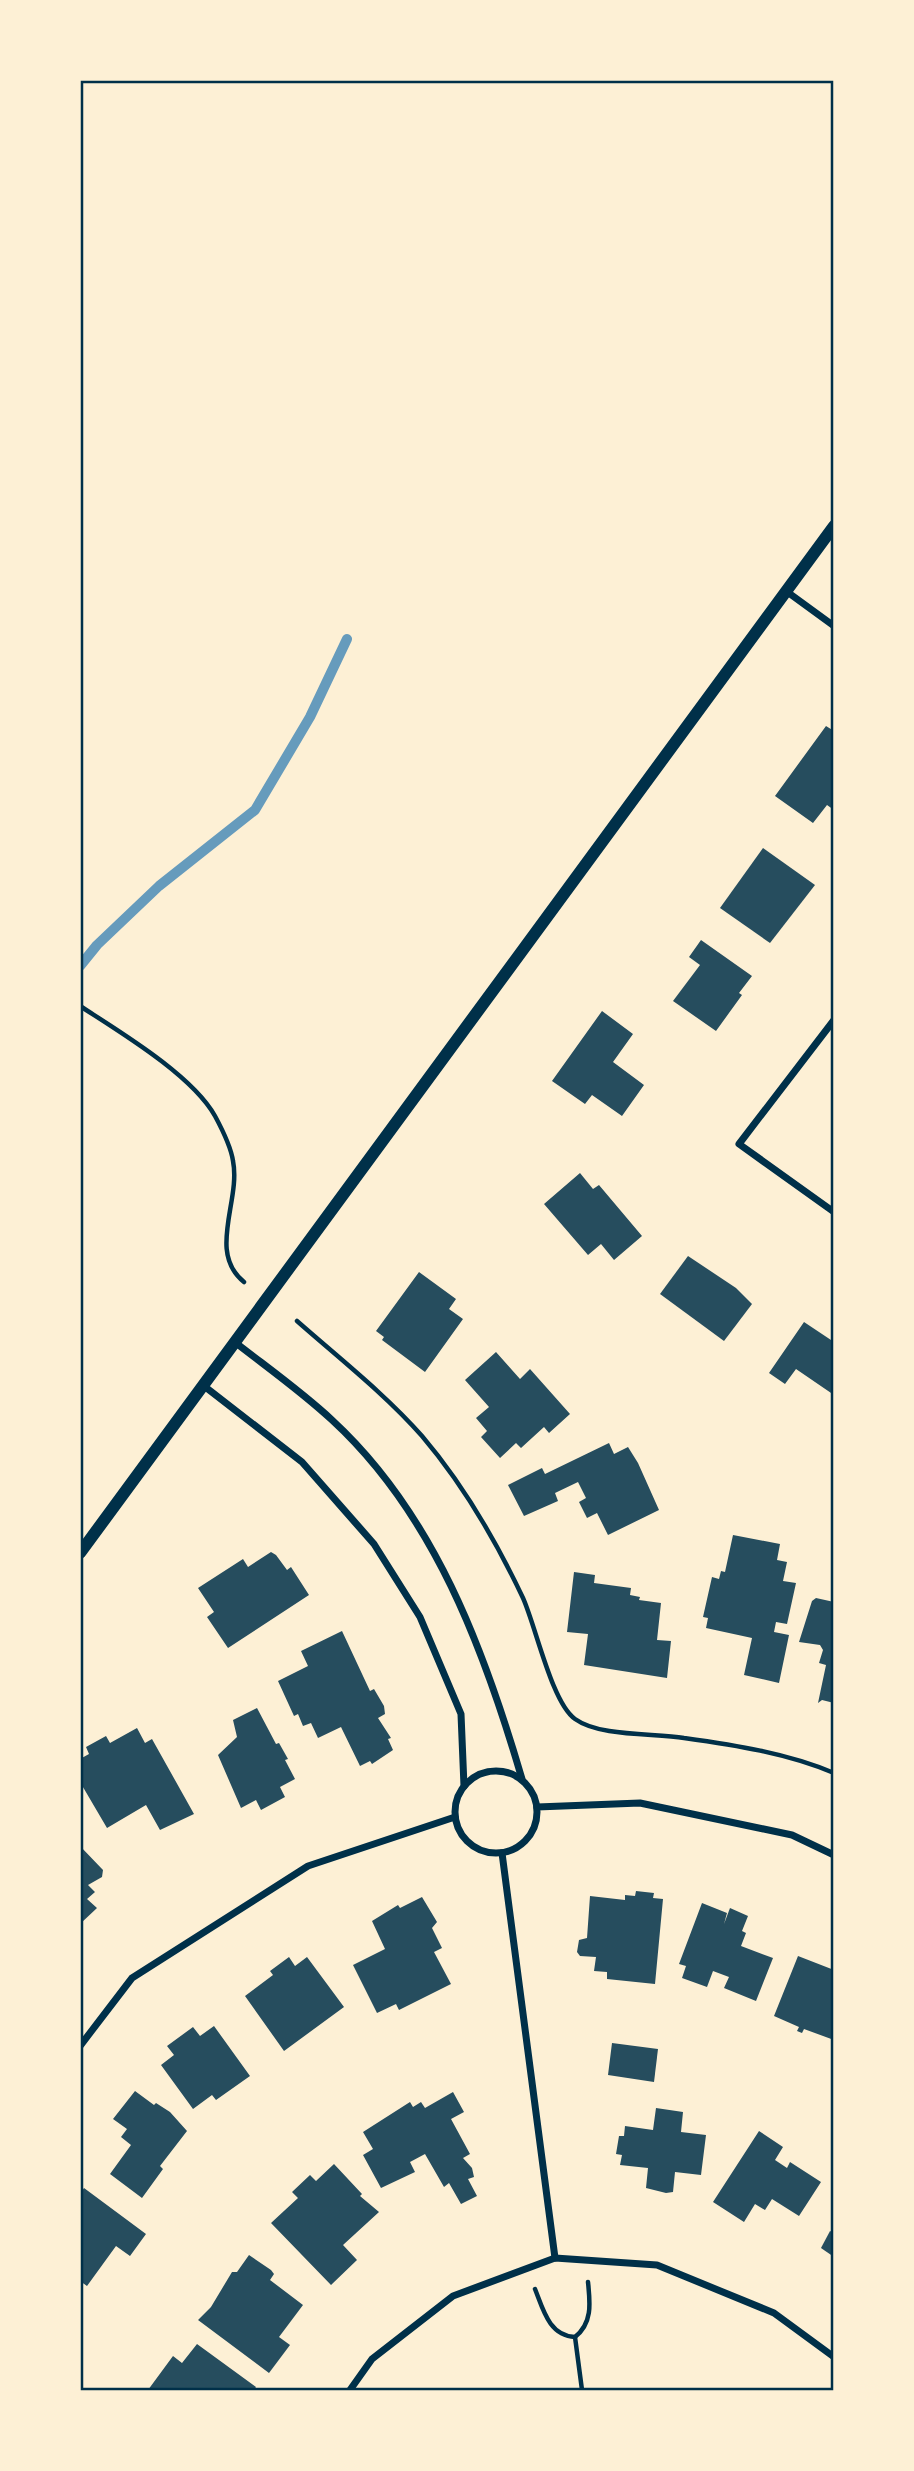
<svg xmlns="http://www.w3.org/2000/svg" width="914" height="2471" font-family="'Noto Sans',sans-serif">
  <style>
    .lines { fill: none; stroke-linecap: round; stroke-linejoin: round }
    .stream { stroke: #669bbc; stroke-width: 10 }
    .building { fill: #264d5e }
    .path { stroke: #003049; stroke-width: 4.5 }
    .minor { stroke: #003049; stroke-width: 7 }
    .tertiary { stroke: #003049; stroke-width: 12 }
    .neatline { fill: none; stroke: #003049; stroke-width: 2.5 }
  </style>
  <rect width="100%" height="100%" fill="#fdf0d5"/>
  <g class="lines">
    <path class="stream" d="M80,966L97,945L159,886L255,810L310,717L347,639"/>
  </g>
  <g class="building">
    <path d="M826,726L834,731V810L827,805L813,823L775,796Z"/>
    <path d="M763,848L815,885L770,943L720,908Z"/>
    <path d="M701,940L752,976L739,993L742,995L716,1031L673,1001L700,965L689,957Z"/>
    <path d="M602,1011L633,1034L613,1062L644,1085L622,1116L592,1095L585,1104L552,1081Z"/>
    <path d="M580,1173L593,1189L599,1185L642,1236L614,1260L601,1244L588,1255L544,1204Z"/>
    <path d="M688,1256L736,1288L752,1304L724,1341L660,1294Z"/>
    <path d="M419,1272L456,1299L449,1309L463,1319L425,1372L382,1340L384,1337L376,1331Z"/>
    <path d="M804,1322L834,1342V1395L796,1369L785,1384L769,1373Z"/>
    <path d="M496,1352L520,1379L530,1369L570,1414L549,1433L544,1427L521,1448L516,1443L500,1458L481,1437L487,1431L476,1418L489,1407L465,1380Z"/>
    <path d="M609,1443L614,1454L628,1447L638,1463L659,1510L608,1535L597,1513L587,1518L579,1502L586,1498L578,1482L555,1493L558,1501L524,1516L508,1485L542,1468L545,1474Z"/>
    <path d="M733,1535L780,1544L777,1560L787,1562L783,1581L796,1583L787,1624L776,1622L774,1632L789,1635L779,1683L744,1675L752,1638L706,1628L708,1618L703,1617L712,1577L719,1579L721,1571L725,1572Z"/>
    <path d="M271,1552L276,1555L287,1570L291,1567L309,1595L228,1648L207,1617L214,1612L198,1588L243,1559L248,1567Z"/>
    <path d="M574,1572L595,1575L594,1583L631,1588L630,1595L640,1597L639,1600L661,1603L657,1640L671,1641L667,1678L584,1665L588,1634L567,1632Z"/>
    <path d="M816,1598L834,1602V1703L822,1700L818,1703L826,1665L819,1663L823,1650L820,1645L799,1642L812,1601Z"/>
    <path d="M342,1631L370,1691L374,1689L384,1706L385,1714L378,1718L391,1738L388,1739L393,1750L372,1764L370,1761L360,1766L341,1727L318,1738L311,1723L303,1726L298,1714L294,1716L278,1681L308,1666L301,1651Z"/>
    <path d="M257,1708L276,1744L279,1743L288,1759L285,1760L295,1779L280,1787L285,1797L261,1810L256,1800L241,1808L218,1755L237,1737L233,1720Z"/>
    <path d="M137,1728L145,1743L152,1739L194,1814L160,1830L146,1805L107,1828L80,1782V1759L89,1754L86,1747L106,1736L110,1743Z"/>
    <path d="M80,1846L103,1870L102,1877L88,1885L95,1892L87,1899L97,1908L80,1924Z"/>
    <path d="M636,1891L654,1893L653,1898L663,1899L655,1984L607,1979V1972L594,1971L596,1957L580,1956L577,1952L579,1940L587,1938L590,1896L625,1900V1895L635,1896Z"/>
    <path d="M422,1897L437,1922L432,1928L442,1948L434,1952L451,1984L399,2010L396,2004L377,2013L353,1965L385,1949L372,1921L398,1905L400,1908Z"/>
    <path d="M702,1903L727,1913L724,1924L730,1908L748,1916L742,1931L746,1933L741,1946L773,1958L756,2001L724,1988L729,1977L713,1971L707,1987L682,1978L686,1966L679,1964Z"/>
    <path d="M798,1956L834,1970V2040L804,2029L802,2033L797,2031L799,2027L774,2016Z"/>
    <path d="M289,1957L295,1966L307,1957L344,2007L284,2051L245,1996L273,1975L270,1971Z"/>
    <path d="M214,2026L250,2076L216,2100L212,2095L193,2109L161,2065L174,2055L167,2046L193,2027L200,2036Z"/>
    <path d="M612,2043L658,2049L654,2082L608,2075Z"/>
    <path d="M135,2091L154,2105L156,2103L170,2112L187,2131L160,2166L163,2169L142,2198L110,2174L131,2145L121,2137L127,2129L113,2119Z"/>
    <path d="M453,2092L464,2112L451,2119L470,2154L463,2158L472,2168L474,2177L468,2179L477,2196L461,2204L449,2183L444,2187L425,2154L410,2162L415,2172L381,2188L363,2155L373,2149L363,2132L410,2102L413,2107L421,2102L425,2108Z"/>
    <path d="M656,2108L683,2112L681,2132L706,2135L701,2175L675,2172L673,2192L666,2193L646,2188L648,2168L620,2165L622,2155L616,2154L619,2136H624L625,2126L653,2130Z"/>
    <path d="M759,2131L783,2147L775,2160L787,2168L790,2162L821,2182L799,2216L772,2199L765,2210L755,2204L744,2222L713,2202Z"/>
    <path d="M334,2164L362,2194L360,2196L379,2212L343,2245L357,2260L331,2285L271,2223L298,2198L292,2192L310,2175L316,2181Z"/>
    <path d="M84,2188L146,2234L130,2256L116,2246L87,2286L80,2281V2194Z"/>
    <path d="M830,2231L834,2233V2257L821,2248Z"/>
    <path d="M249,2255L271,2270L274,2274L270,2280L303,2305L279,2337L290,2345L269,2373L198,2320L211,2307L232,2272H237Z"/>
    <path d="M197,2344L256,2387L254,2390H148L173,2356L182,2363Z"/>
  </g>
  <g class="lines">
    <g class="path">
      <path d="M80,1006C120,1032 192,1075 215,1116C222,1129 231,1147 233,1161C241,1201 207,1252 244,1282"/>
      <path d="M297,1321C339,1358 385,1394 422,1436C462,1483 497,1543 523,1598C536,1627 552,1703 575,1719C600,1737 654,1733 684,1738C734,1745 787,1753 834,1773"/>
      <path d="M535,2289C543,2309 549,2336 575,2337C593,2323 590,2302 588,2282"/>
      <path d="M575,2337L582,2390"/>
    </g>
    <g class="minor">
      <path d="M786,591L834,626"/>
      <path d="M834,1020L739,1144L834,1212"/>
      <path d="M236,1343C268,1368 302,1392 332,1420C434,1514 484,1649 522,1779"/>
      <path d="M204,1386L302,1462L374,1544L420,1617L461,1714L464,1786"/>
      <circle cx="496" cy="1812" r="41"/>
      <path d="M537,1807L640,1803L792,1835L834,1855"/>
      <path d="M502,1853L555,2258"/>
      <path d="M80,2046L132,1978L308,1866L455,1817"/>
      <path d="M350,2390L372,2359L453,2296L555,2258L657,2265L774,2313L834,2357"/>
    </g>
    <path class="tertiary" d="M80,1553L834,526"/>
  </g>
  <rect width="914" height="2471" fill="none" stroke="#fdf0d5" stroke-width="164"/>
  <rect x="82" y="82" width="750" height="2307" class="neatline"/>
</svg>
